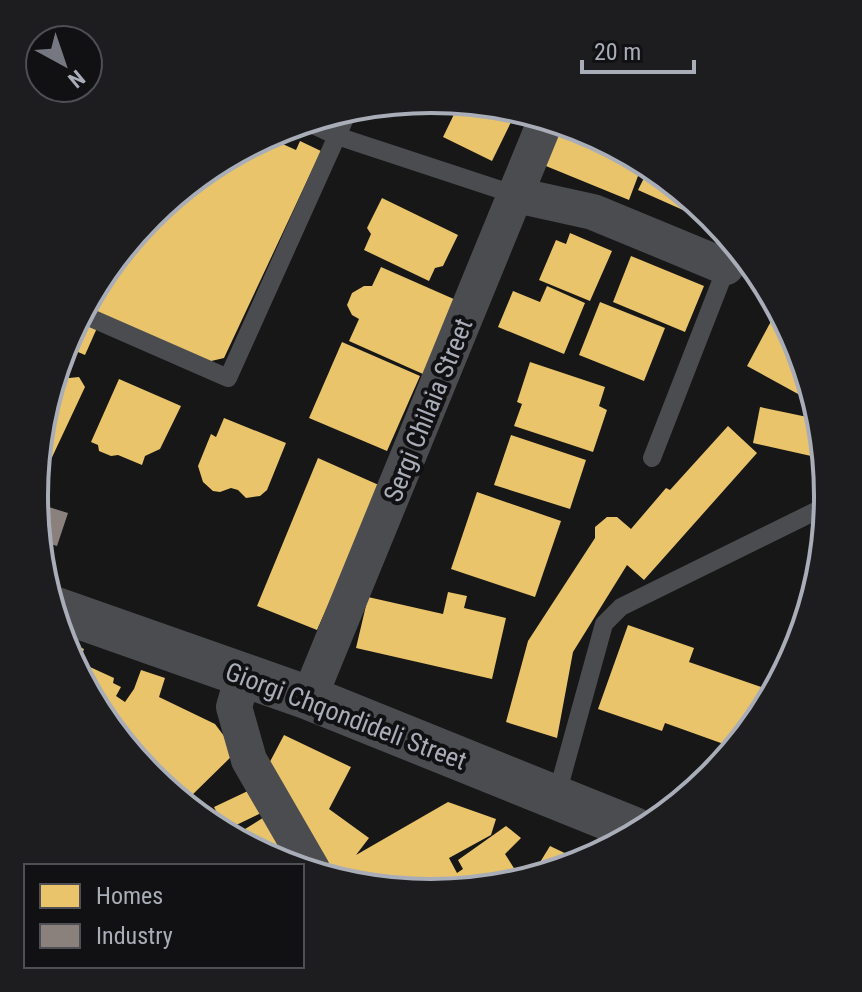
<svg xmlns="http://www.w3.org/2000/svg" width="862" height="992" font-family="'Roboto Condensed',sans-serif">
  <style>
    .homes { fill: #e9c46a }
    .industry { fill: #8a817c }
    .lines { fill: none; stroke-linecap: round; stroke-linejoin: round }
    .service { stroke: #4b4c50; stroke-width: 18 }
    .minor { stroke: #4b4c50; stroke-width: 36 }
    .tertiary { stroke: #4b4c50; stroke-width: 44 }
    .labels { text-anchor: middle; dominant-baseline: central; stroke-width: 8; stroke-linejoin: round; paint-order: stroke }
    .street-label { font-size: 26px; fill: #a8adb8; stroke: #111113 }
    .rim { fill: none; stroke: #a8adb8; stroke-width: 4 }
  </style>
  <rect width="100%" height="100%" fill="#171717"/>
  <g class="homes">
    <path d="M459,104L514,116L492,161L443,137Z"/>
    <path d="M557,124L583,129L641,168L629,200L541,164Z"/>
    <path d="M267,137L296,150L300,141L321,151L224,358L207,362L89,308L151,215L156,211L164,214L169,203Z"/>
    <path d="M647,172L697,205L692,214L638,190Z"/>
    <path d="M382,198L458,235L443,266L435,268L429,281L364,250L371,234L367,228Z"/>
    <path d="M570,233L612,251L590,301L539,280L556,240L566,244Z"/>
    <path d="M631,256L704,286L685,332L613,302Z"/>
    <path d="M381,267L456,300L423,374L349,341L359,319L352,315L347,305L352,293L364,286H372Z"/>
    <path d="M547,286L585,303L564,354L498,327L513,291L540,302Z"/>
    <path d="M600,302L665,328L644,381L579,355Z"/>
    <path d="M776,312L798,345L809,400L747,366Z"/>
    <path d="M80,321L97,328L85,355L64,346Z"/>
    <path d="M342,342L420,376L387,451L309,418Z"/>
    <path d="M530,362L605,387L599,406L607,410L593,452L514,426L522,404L517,402Z"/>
    <path d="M59,373L69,378L79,377L85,387L39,485L36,484Z"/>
    <path d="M119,379L181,406L160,449L145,456L142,465L118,455L111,456L99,451L98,445L91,442Z"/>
    <path d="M760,407L812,418L820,458L753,443Z"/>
    <path d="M224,418L286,443L267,490L260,496L246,498L238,490L231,488L220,492L213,491L203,482L198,466L211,434L216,437Z"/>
    <path d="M728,426L757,453L644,580L627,565L573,652L557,738L506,722L528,641L595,538V527L607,517H617L631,529L666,488L670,490Z"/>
    <path d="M511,435L586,460L570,509L494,485Z"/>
    <path d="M318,458L381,486L317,630L257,606Z"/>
    <path d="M477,492L561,521L535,597L451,569Z"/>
    <path d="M448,592L467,596L464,608L506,618L492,679L356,648L368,597L443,614Z"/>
    <path d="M807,594L798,648L779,677L778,676Z"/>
    <path d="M628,625L694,648L689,662L770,690L732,747L665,723L662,731L598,709Z"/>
    <path d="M63,640L84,649L79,662L114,678L113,683L121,687L116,696L125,702L134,689L141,670L165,678L159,697L215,724L236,752L186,801L150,776L64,647Z"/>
    <path d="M284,735L351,767L329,809L369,838L356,855L448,802L496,819L491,835L449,858L457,873L463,869L458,860L506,826L521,838L505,854L519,876L431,893L328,872L263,775Z"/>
    <path d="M250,790L261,813L228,829L224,826L214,807Z"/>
    <path d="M269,814L296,866L279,863L237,834Z"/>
    <path d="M550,846L573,857L568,866L534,872Z"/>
  </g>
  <path class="industry" d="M39,504L68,513L57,546L43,542L37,511Z"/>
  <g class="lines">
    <g class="service">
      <path d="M309,123L337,136L516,195"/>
      <path d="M84,315L228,378L346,116"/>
      <path d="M652,458L734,248"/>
      <path d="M556,798L604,624L621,607L826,506"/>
    </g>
    <g class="minor">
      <path d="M516,195L593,212L726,267"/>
      <path d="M243,676L234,707L249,760L312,869"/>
      <path d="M309,698L545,122"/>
    </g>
    <path class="tertiary" d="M56,609L309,698L634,829"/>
  </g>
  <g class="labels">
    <g class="street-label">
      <text transform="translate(428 410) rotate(-68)">Sergi Chilaia Street</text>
      <text transform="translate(346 716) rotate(21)">Giorgi Chqondideli Street</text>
    </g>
  </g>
  <path d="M0 0H862V992H0ZM48 496a383 383 0 1 1 766 0a383 383 0 1 1-766 0Z" fill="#1d1d20" fill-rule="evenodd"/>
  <path class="rim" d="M48 496a383 383 0 1 1 766 0a383 383 0 1 1-766 0Z"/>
  <rect x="24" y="864" width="280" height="104" fill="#111113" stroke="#4d4f55" stroke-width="2"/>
  <rect x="40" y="884" width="40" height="24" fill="#e9c46a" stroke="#4d4f55" stroke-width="2"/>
  <text x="96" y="904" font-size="24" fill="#a8adb8">Homes</text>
  <rect x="40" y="924" width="40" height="24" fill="#8a817c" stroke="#4d4f55" stroke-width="2"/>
  <text x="96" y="944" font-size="24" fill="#a8adb8">Industry</text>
  <g transform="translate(64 64) rotate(140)"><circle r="38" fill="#111113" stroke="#4d4f55" stroke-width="2"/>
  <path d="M0-6L14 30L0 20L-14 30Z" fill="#757880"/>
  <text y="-12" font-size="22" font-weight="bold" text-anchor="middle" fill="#a8adb8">N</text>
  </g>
  <path d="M582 60v12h112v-12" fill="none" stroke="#a8adb8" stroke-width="4"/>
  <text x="594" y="60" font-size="24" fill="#a8adb8" stroke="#111113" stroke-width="6" paint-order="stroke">20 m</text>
</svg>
